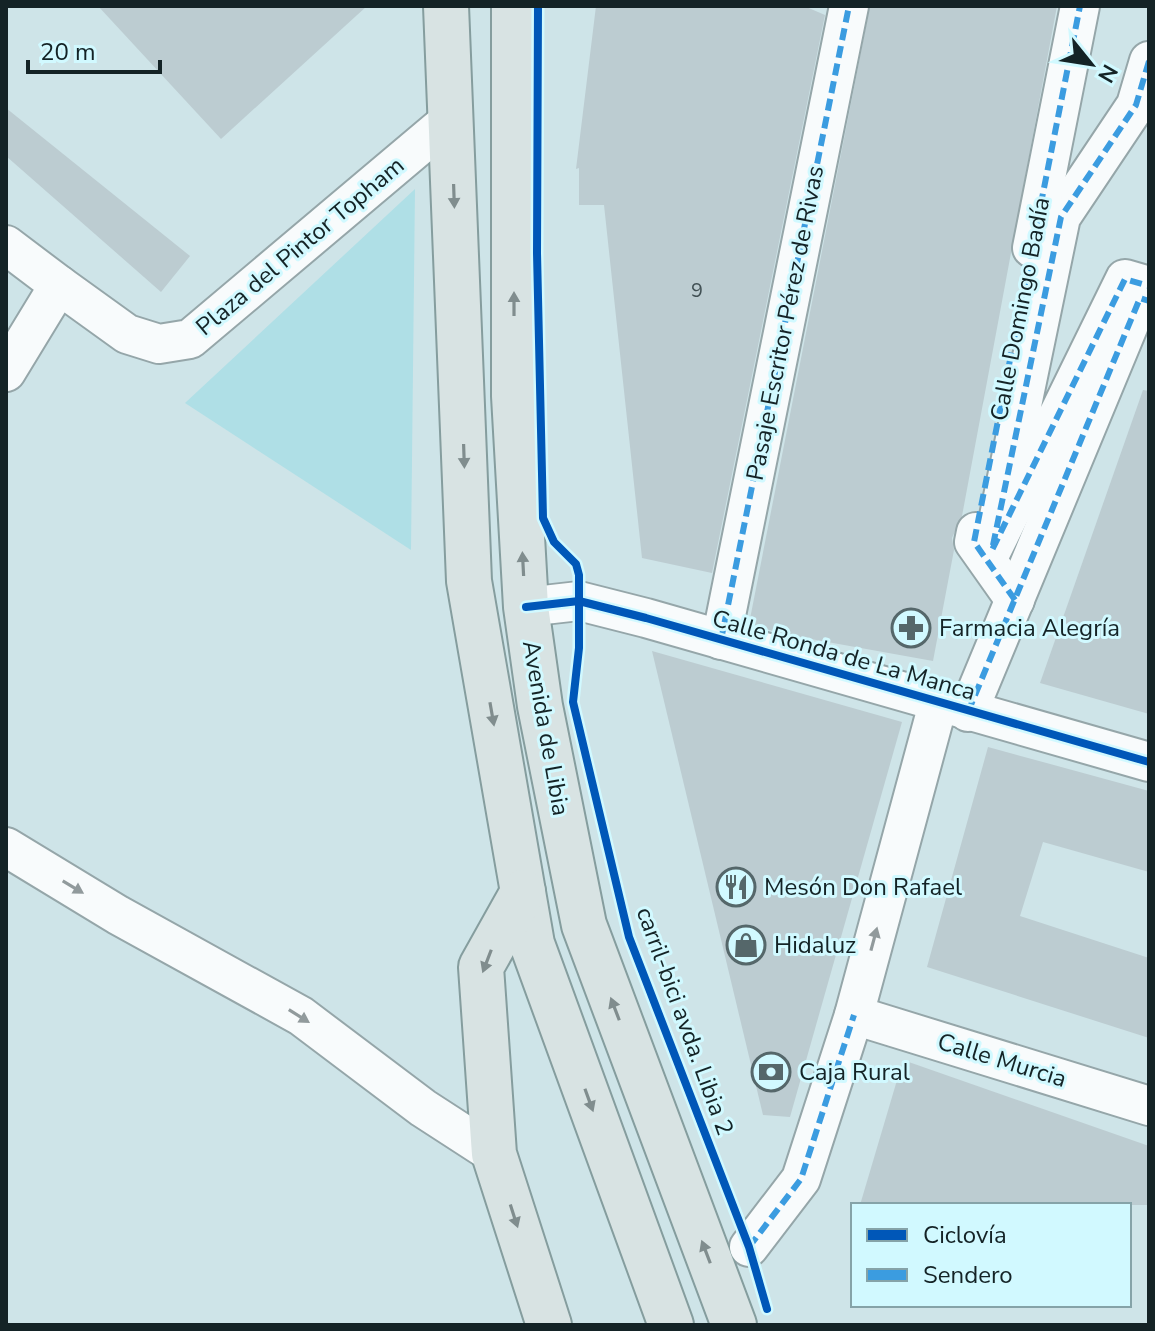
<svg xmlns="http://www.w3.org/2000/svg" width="1155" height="1331" font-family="'Nunito Sans',sans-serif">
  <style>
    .green { fill: #afdfe6 }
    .building { fill: #bcccd1 }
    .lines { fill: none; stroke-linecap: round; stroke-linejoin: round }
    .street-casing { stroke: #95a6a9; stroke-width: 42 }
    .primary-casing { stroke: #859d9e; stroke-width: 48 }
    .street { stroke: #f8fbfc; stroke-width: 38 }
    .primary { stroke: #d8e3e3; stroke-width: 44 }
    .quiet { stroke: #3b9ce0; stroke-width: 6; stroke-dasharray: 12 6; stroke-linecap: butt }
    .cycleway-casing { stroke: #d1f9ff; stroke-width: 13 }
    .cycleway { stroke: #0057b8; stroke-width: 8 }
    .oneway { fill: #808d8e }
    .oneway2 { fill: #919a9c }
    .labels { text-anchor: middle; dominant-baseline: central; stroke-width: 6; stroke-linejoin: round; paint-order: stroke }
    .number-label { font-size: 20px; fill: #415054 }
    .street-label { font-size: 24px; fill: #142326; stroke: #d1f9ff }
    .poi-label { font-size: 24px; fill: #142326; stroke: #d1f9ff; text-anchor: start }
  </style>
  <rect width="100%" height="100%" fill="#cee4e8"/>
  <path class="green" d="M415,189L411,550L185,403Z"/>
  <g class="building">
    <path d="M98,6H367L221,139Z"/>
    <path d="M596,6H804L825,15L712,573L642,558L604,205H579V168L576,169Z"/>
    <path d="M870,6H1057L962,516L952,538L954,550L933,661L783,634L749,624Z"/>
    <path d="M6,108L190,256L161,292L6,156Z"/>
    <path d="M1143,390L1149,391V714L1040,683Z"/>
    <path d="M652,651L902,722L790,1117L763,1115Z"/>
    <path d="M988,747L1149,791V872L1043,842L1020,916L1149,958V1038L927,967Z"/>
    <path d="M903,1060L1149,1146V1205H860Z"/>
  </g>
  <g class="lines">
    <g class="street-casing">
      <g id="street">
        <path d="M1149,61L1136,105L1061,217L992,550L1125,279L1149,286"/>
        <path d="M6,245L59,285L6,372"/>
        <path d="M1032,248L1080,6"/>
        <path d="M59,285L127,334L159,344L190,339L451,119"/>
        <path d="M976,532L974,542L1015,600"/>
        <path d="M526,607L579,601L646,618L1149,762"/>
        <path d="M721,640L849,6"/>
        <path d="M968,712L1133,315"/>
        <path d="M6,847L118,915L301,1016L423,1108L494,1154"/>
        <path d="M854,1015L1149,1106"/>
        <path d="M749,1247L801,1179L854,1015L938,704"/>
      </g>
    </g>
    <g class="primary-casing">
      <g id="primary">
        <path d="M446,6L469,581L532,944L671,1325"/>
        <path d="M514,6V396L526,607L540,706L584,925L734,1325"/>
        <path d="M523,892L481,967L494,1154L549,1325"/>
      </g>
    </g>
    <use href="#street" class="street"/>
    <use href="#primary" class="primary"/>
    <g class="quiet">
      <path d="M1149,61L1136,105L1061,217L992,550L1125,279L1149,286"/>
      <path d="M1015,600L974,542L1080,6"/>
      <path d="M721,640L849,6"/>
      <path d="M968,712L1140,298L1149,301"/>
      <path d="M749,1247L801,1179L854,1015"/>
    </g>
    <g class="cycleway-casing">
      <g id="cycleway">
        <path d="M538,6L537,253L543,518L554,542L576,564L579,575V648L573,702L629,937L749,1247L767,1309"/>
        <path d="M526,607L579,601L646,618L1149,762"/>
      </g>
    </g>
    <use href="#cycleway" class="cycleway"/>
  </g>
  <defs><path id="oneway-solid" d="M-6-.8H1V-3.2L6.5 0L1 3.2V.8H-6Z" transform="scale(2)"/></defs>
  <g class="oneway">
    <use href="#oneway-solid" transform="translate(454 196) rotate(88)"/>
    <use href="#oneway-solid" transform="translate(514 304) rotate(-90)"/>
    <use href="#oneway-solid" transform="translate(464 456) rotate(88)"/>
    <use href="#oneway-solid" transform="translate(523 564) rotate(-93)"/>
    <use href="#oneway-solid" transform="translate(492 714) rotate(80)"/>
    <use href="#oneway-solid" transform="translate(487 961) rotate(111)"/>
    <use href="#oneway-solid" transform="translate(615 1009) rotate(-111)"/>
    <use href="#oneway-solid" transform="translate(589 1100) rotate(70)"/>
    <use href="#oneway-solid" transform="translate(514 1216) rotate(72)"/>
    <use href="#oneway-solid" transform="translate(706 1252) rotate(-111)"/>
  </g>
  <g class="oneway2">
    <use href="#oneway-solid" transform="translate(73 887) rotate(31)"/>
    <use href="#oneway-solid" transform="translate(874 939) rotate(-75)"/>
    <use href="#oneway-solid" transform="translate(299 1016) rotate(32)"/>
  </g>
  <defs>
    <g id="pharmacy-ring" transform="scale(2)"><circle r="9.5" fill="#d1f9ff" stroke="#55676a" stroke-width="1.5"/><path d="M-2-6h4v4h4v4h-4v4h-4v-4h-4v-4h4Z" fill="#55676a"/></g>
    <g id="restaurant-ring" transform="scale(2)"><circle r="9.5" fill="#d1f9ff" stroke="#55676a" stroke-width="1.5"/><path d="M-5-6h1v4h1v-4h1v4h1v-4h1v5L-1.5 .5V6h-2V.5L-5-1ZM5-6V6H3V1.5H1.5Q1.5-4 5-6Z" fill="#55676a"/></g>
    <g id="shop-ring" transform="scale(2)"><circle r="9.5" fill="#d1f9ff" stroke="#55676a" stroke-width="1.5"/><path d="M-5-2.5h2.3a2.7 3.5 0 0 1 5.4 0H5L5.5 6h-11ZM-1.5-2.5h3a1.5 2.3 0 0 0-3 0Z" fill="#55676a"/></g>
    <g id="bank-ring" transform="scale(2)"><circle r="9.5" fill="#d1f9ff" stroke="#55676a" stroke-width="1.5"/><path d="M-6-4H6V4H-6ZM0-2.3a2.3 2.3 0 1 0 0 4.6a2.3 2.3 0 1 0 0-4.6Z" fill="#55676a"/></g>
  </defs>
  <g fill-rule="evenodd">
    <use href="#pharmacy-ring" x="911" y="628"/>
    <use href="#restaurant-ring" x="736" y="887"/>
    <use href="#shop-ring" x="746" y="945"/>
    <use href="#bank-ring" x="771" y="1072"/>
  </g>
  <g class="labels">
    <g class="number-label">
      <text x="697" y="290">9</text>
    </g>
    <g class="street-label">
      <text transform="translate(300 246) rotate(-40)">Plaza del Pintor Topham</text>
      <text transform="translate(1020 309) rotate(-79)">Calle Domingo Badía</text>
      <text transform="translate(785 323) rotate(-79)">Pasaje Escritor Pérez de Rivas</text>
      <text transform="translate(844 655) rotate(16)">Calle Ronda de La Manca</text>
      <text transform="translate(546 728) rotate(80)">Avenida de Libia</text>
      <text transform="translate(685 1021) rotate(70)">carril-bici avda. Libia 2</text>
      <text transform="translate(1002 1060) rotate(17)">Calle Murcia</text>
    </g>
    <g class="poi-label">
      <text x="939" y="628">Farmacia Alegría</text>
      <text x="764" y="887">Mesón Don Rafael</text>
      <text x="774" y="945">Hidaluz</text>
      <text x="799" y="1072">Caja Rural</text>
    </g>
  </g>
  <rect width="1155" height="1331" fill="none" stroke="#142326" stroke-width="16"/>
  <rect x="851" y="1203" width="280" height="104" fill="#d1f9ff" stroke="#85a3a8" stroke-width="2"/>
  <rect x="867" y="1229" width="40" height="12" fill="#0057b8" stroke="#85a3a8" stroke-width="2"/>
  <text x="923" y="1243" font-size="24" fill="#142326">Ciclovía</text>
  <rect x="867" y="1269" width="40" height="12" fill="#3b9ce0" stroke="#85a3a8" stroke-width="2"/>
  <text x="923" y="1283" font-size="24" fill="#142326">Sendero</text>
  <g transform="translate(1091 64) rotate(120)" stroke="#d1f9ff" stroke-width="6" paint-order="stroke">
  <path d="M0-6L14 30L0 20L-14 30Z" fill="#142326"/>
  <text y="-12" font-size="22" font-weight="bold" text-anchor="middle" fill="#142326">N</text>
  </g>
  <path d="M28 60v12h132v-12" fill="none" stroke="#142326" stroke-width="4"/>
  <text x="40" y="60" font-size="24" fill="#142326" stroke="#d1f9ff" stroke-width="6" paint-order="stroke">20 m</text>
</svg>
